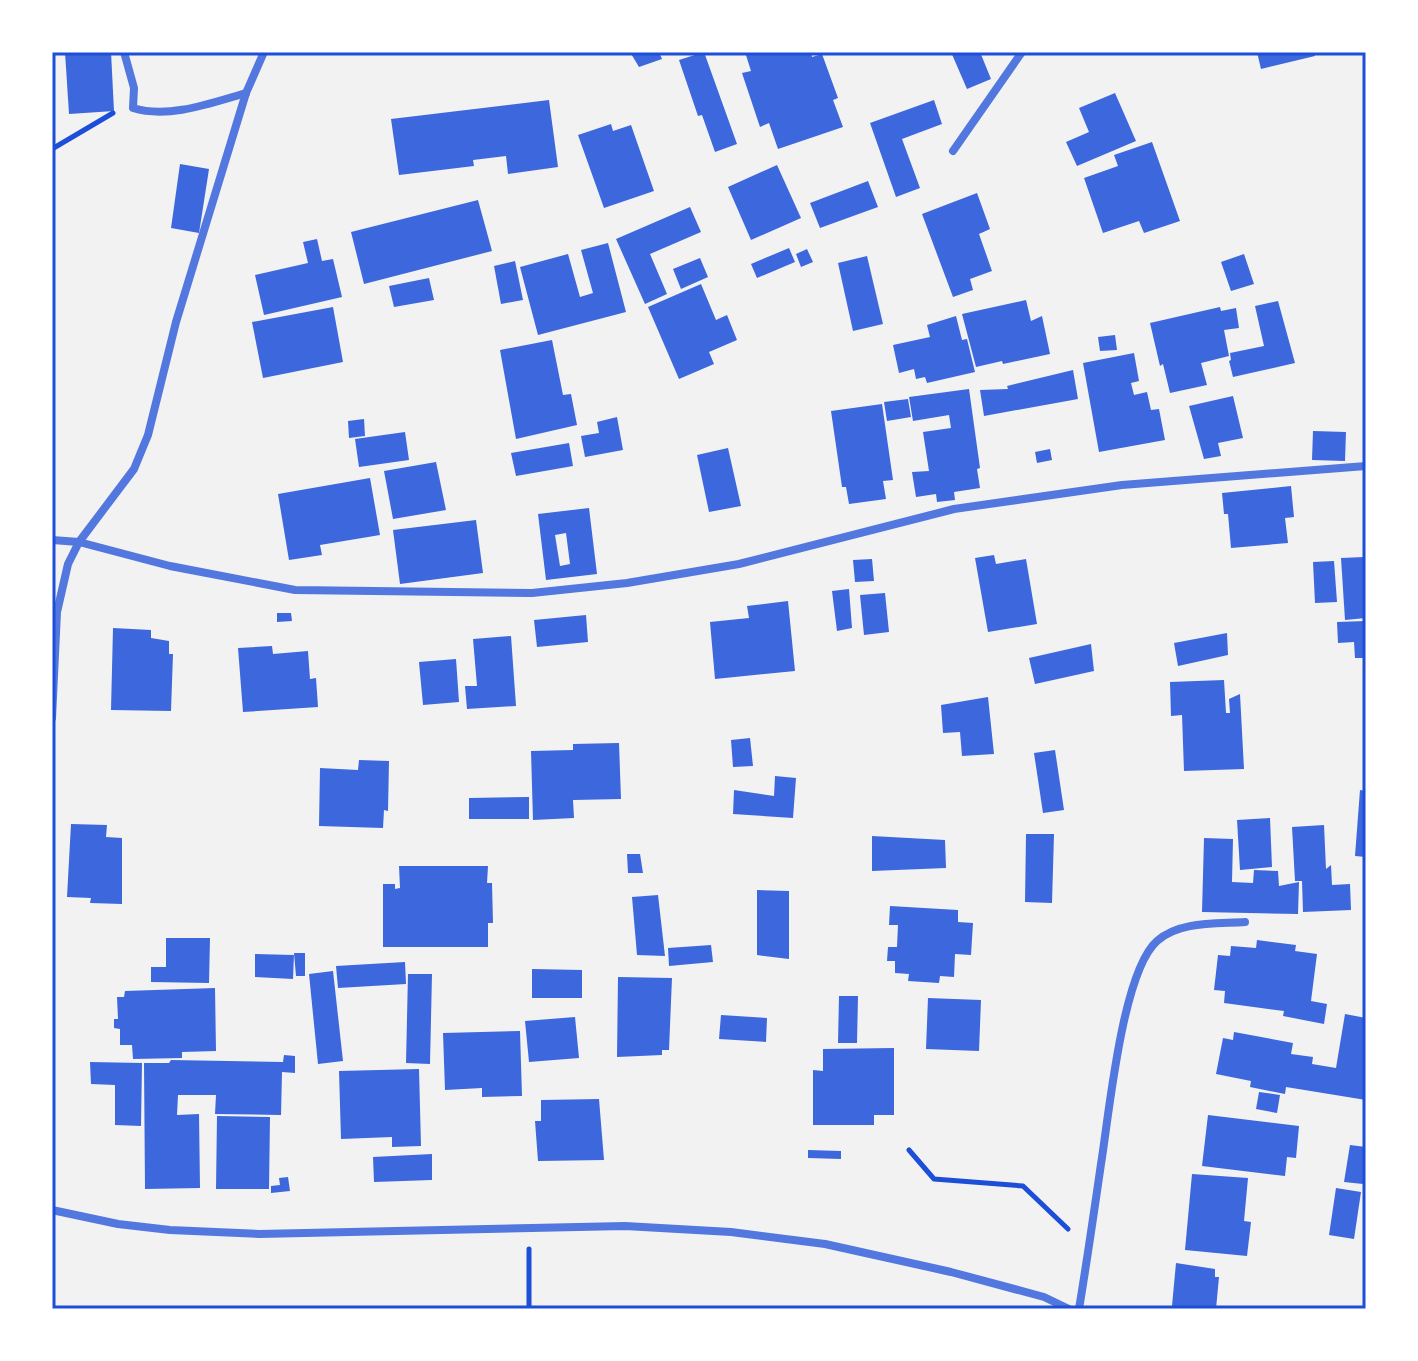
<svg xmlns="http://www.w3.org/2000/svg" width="1418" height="1361" font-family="'Source Sans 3',sans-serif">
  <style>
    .building { fill: #3d67dc; fill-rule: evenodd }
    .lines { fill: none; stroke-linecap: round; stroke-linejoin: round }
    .path { stroke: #1d4ed8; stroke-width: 5 }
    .minor { stroke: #5277de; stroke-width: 8 }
    .neatline { fill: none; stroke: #1d4ed8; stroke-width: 3 }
  </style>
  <rect width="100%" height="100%" fill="#f2f2f2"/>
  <g class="building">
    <path d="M65,52H111L114,111L69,114Z"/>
    <path d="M630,52H659L662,59L639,67Z"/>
    <path d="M704,52L737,144L715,152L702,115L698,116L679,60Z"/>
    <path d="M745,52H811L812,57L822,54L838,98L833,100L843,127L778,149L769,123L760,127L742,73L751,71Z"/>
    <path d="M951,52H980L991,79L967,89Z"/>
    <path d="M1257,52H1314L1315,56L1261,69Z"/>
    <path d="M1115,93L1136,141L1077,166L1066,142L1089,132L1079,108Z"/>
    <path d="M549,100L558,167L508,174L506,156L473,160L474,166L399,175L391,119Z"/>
    <path d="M934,100L942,124L902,139L920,188L896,197L870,123Z"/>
    <path d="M611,124L613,131L631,125L654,191L604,208L578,135Z"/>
    <path d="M1152,142L1180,221L1144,233L1139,221L1103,233L1084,178L1118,166L1114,155Z"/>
    <path d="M180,164L209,169L199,233L171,228Z"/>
    <path d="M777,165L801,218L751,240L728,187Z"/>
    <path d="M868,181L878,207L820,228L810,203Z"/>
    <path d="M977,193L990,229L979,234L992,271L970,279L973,290L953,297L922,214Z"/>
    <path d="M478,200L492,251L364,284L351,232Z"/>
    <path d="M690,207L701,232L650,254L667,294L645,304L616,239Z"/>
    <path d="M317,239L322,261L333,259L342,297L264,315L255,275L308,263L303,242Z"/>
    <path d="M608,243L626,312L538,335L520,267L568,254L580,297L593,293L581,250Z"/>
    <path d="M789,248L795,262L757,278L751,264Z"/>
    <path d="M807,249L813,262L801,267L796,254Z"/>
    <path d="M1244,254L1254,284L1231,291L1221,262Z"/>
    <path d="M867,256L883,324L853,331L838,263Z"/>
    <path d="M700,258L708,277L681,289L673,269Z"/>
    <path d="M515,261L523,300L501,304L494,266Z"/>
    <path d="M429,278L434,300L394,307L389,286Z"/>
    <path d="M701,284L716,320L727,315L737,340L709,352L714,364L679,379L648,307Z"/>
    <path d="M1026,300L1031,321L1042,316L1050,354L1003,364L1002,361L976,367L962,314Z"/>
    <path d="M1278,301L1295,363L1233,377L1229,361L1231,360L1230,353L1264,346L1255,306Z"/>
    <path d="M333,307L343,362L263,378L252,322Z"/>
    <path d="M1220,307L1221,311L1236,308L1239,328L1224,330L1229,356L1201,363L1207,385L1170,393L1163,364L1160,366L1150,323Z"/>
    <path d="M956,316L962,340L967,339L975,372L927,383L925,377L916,379L914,369L899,373L893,345L930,337L927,325Z"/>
    <path d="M1115,335L1117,350L1100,351L1098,337Z"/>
    <path d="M552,340L563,395L571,394L577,425L516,439L500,350Z"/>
    <path d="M1134,353L1139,381L1131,383L1134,395L1147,392L1151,410L1159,409L1165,440L1099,452L1083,363Z"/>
    <path d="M1073,370L1078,399L984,416L980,390L1008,389L1007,386Z"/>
    <path d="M969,389L980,468L977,469L980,488L954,492L955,500L937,502L936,494L916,497L912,472L929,471L923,432L951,428L949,415L913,421L909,397Z"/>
    <path d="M1233,396L1243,438L1218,443L1221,456L1204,459L1189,406Z"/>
    <path d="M908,399L911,417L887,421L884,402Z"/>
    <path d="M882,404L893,480L883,481L886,499L849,504L846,487H842L831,411Z"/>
    <path d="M617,417L623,450L585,457L581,436L599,433L597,422Z"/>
    <path d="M364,419L365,436L349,438L348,421Z"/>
    <path d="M1313,431L1346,432L1345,461L1312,460Z"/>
    <path d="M405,432L409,460L359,467L355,439Z"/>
    <path d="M569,443L573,466L516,476L511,453Z"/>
    <path d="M728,448L741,506L709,512L697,455Z"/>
    <path d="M1050,449L1052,460L1037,463L1035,452Z"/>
    <path d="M436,462L446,510L393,519L384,471Z"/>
    <path d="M370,478L380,535L320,545L322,555L289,560L278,494Z"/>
    <path d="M1291,486L1294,517L1285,518L1288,543L1231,548L1228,514H1224L1222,493Z"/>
    <path d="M589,508L597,574L546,580L538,514ZM566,533L570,564L560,566L555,535Z"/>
    <path d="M476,520L483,573L400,584L393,530Z"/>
    <path d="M994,555L996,564L1026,559L1037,624L988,632L975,558Z"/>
    <path d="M1364,557L1366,618L1345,620L1341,558Z"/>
    <path d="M872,559L874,581L855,582L853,560Z"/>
    <path d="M1334,561L1337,602L1315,603L1313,562Z"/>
    <path d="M849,589L852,628L837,631L832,591Z"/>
    <path d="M885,593L889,632L864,635L860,595Z"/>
    <path d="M788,601L795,671L715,679L710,622L749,618L747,606Z"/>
    <path d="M277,613H291L292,621L277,622Z"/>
    <path d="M586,615L588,642L537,647L534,620Z"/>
    <path d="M1366,621V658H1355L1354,642L1338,643L1337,622Z"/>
    <path d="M113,628L151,630V638L169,641V654H173L171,711L111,710Z"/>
    <path d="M1227,633L1228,655L1178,666L1174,643Z"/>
    <path d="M511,636L516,706L467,709L465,686H477L473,639Z"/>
    <path d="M1091,644L1094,671L1035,684L1029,658Z"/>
    <path d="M272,646L273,654L308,651L310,679L316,678L318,707L243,712L238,648Z"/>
    <path d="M456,659L459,702L423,705L419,662Z"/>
    <path d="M1224,680L1226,713H1230L1229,699L1240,694L1244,769L1184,771L1182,715L1171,716L1170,682Z"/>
    <path d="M988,697L994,754L962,756L960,732L943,733L941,705Z"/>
    <path d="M750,738L753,766L733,767L731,740Z"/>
    <path d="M619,743L621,799L573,800L574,818L533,820L531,751L573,750V744Z"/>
    <path d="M1055,750L1064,810L1043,813L1034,753Z"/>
    <path d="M359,760L389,761L388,811L384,810L383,828L319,826L320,768L358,770Z"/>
    <path d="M775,776L796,778L793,818L733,814L734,790L774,796Z"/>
    <path d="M1360,790L1366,791V857L1355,856Z"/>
    <path d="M529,797V819H469V798Z"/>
    <path d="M1270,818L1272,867L1240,870L1237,820Z"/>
    <path d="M71,824L107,825L106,837L122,838V904L90,903L91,898L67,897Z"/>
    <path d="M1324,825L1326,869L1331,865L1332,885L1350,884L1351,910L1303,912L1302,881H1295L1292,827Z"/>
    <path d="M1026,834H1054L1052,903L1025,902Z"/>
    <path d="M872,836L945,840L946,868L872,871Z"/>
    <path d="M1204,838L1233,839L1232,882L1253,883L1254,870L1278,871L1279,886L1299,882L1298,914L1202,912Z"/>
    <path d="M627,854H640L643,873H628Z"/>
    <path d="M399,866H488L487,883H492L493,923H488V947H383V884H395V889L400,888Z"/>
    <path d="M757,890L789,891V959L757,955Z"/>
    <path d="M658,895L665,956L637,955L632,897Z"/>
    <path d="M890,906L958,910V922L973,923L971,955L955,954L954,977L940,976L939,983L908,981L909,974L895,973V961H887L888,947H897L898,925H889Z"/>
    <path d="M166,938H210L209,983L151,982V967H166Z"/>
    <path d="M1257,940L1296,945L1295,951L1317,954L1311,1001L1327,1004L1324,1024L1283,1016L1284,1011L1224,1003L1225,991L1214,990L1218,955L1230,956L1231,946L1256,948Z"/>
    <path d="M711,945L713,962L669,966L668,948Z"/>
    <path d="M294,953H305V976H296Z"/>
    <path d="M255,954L294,955L293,979L255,977Z"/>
    <path d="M405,962L406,984L338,988L336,966Z"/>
    <path d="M532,969L582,970V998H532Z"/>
    <path d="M333,971L343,1061L318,1064L309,974Z"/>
    <path d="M408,974H432L430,1064L406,1063Z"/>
    <path d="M618,977L672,978L669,1050H662V1055L617,1057Z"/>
    <path d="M215,988L216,1051L182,1052V1058L133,1059L132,1045H120V1029L114,1028V1019H118L117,997H124L125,991Z"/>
    <path d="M839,996H858L857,1043H838Z"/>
    <path d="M928,998L981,1000L979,1051L926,1049Z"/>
    <path d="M1345,1014L1366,1018V1100L1286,1087L1285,1094L1250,1087L1251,1081L1216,1074L1223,1038L1233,1040L1234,1032L1293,1043L1291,1054L1313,1057L1312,1064L1336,1068Z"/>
    <path d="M721,1015L767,1018L766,1042L719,1039Z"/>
    <path d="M575,1017L579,1058L529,1062L525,1021Z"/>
    <path d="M520,1031L522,1096L482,1097V1088L445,1090L443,1033Z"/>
    <path d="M894,1048V1115H874V1125H813V1070L823,1071V1049Z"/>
    <path d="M284,1055L295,1056V1073L282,1072L281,1115L215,1114L216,1095H178L177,1115L199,1114L200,1188L145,1189L144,1063H169L171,1060L283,1062Z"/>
    <path d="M90,1062L142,1063L141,1126L115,1125V1085L91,1084Z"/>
    <path d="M419,1069L421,1146L392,1147V1137L341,1139L339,1071Z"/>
    <path d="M1259,1092L1280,1095L1277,1113L1256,1109Z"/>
    <path d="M599,1099L604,1160L538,1161L535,1121H541V1100Z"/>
    <path d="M1208,1115L1299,1126L1296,1158L1287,1157L1285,1176L1202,1166Z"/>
    <path d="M217,1116L270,1117L269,1189H216Z"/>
    <path d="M1350,1145L1366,1147L1363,1184L1344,1182Z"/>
    <path d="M808,1150L841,1151V1159L808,1158Z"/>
    <path d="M432,1154V1180L374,1182L373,1157Z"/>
    <path d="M1192,1174L1248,1178L1244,1221L1251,1222L1247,1256L1185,1250Z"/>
    <path d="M288,1177L290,1191L271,1193V1186L280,1185L279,1178Z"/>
    <path d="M1336,1188L1361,1192L1354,1239L1329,1235Z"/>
    <path d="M1176,1263L1215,1269V1277H1219L1216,1309L1172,1306Z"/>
  </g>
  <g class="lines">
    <g class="path">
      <path d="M52,149L113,113"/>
      <path d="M909,1150L934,1179L1023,1186L1068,1229"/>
      <path d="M529,1249V1309"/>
    </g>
    <g class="minor">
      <path d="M124,52L134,88L133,108C169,119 211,103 246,93"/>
      <path d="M953,151L1022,52"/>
      <path d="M52,540L79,542L170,566L295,590L532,593L627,583L739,564L954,509L1122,485L1366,466"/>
      <path d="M52,718L57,612L68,564L79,542L134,469L148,435L176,322L246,93L264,52"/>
      <path d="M52,1210L118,1224L170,1230L259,1234L625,1226L731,1232L825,1244L951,1272L1044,1297L1069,1309"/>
      <path d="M1079,1309C1087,1261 1094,1212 1101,1164C1109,1115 1122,972 1157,941C1179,921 1216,924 1245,922"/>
    </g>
  </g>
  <rect width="1418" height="1361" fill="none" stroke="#ffffff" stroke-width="108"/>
  <rect x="54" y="54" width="1310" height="1253" class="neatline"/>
</svg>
